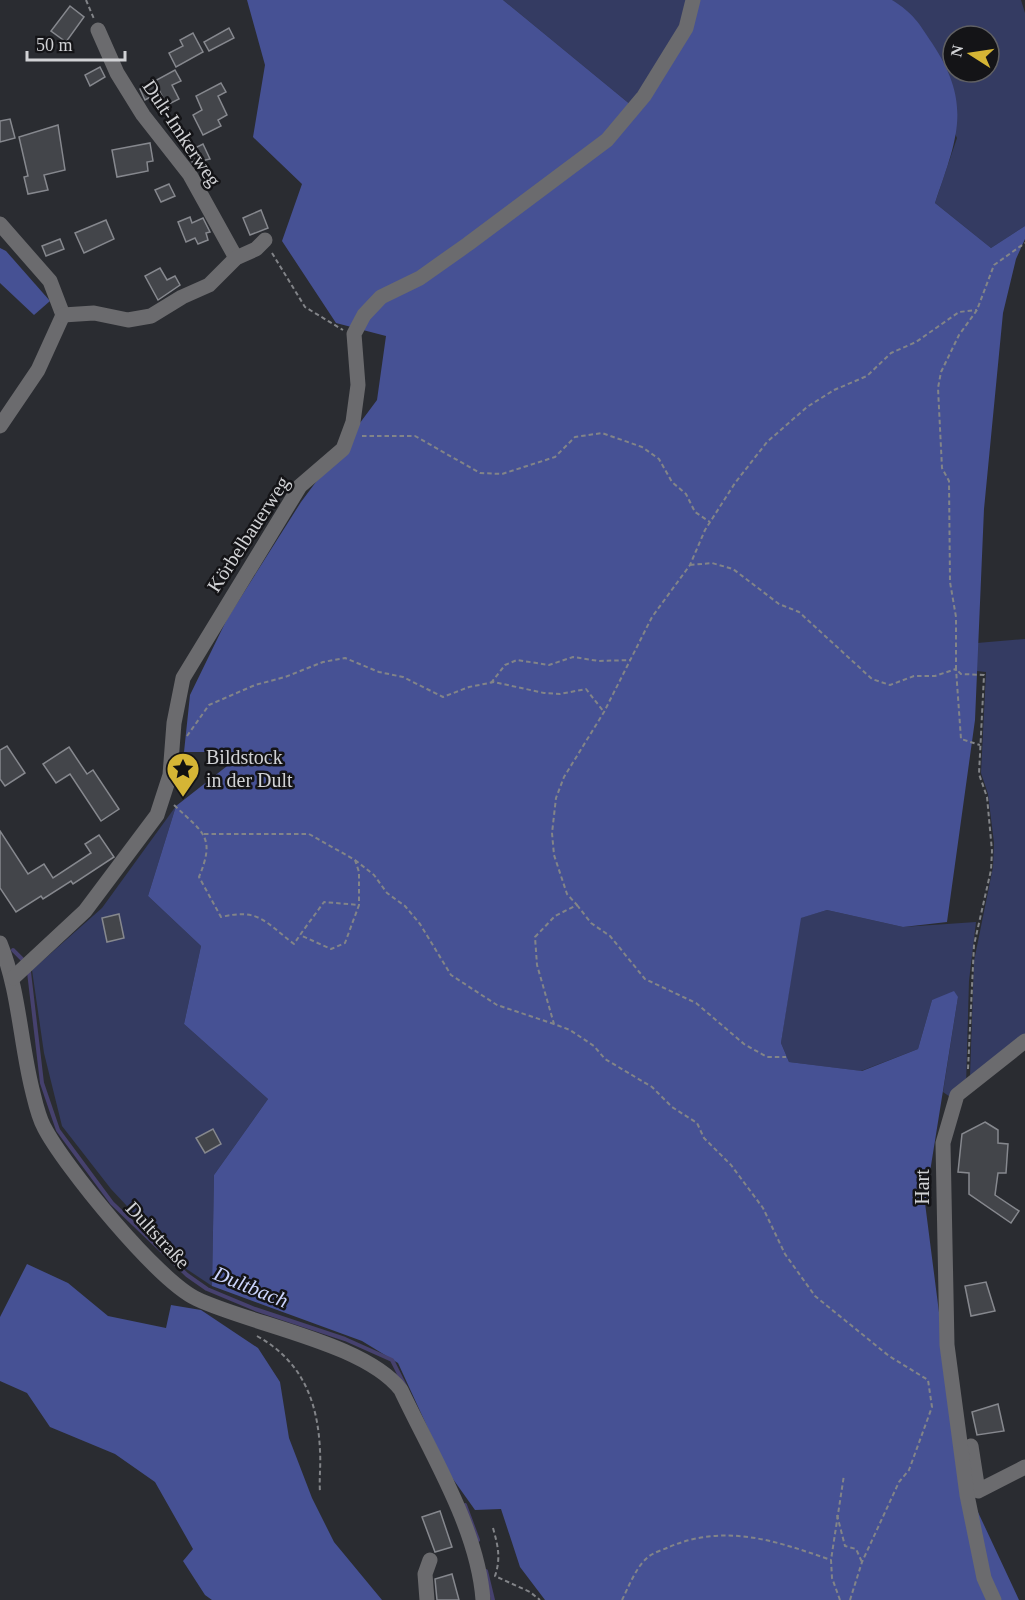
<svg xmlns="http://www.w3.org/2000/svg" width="1025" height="1600" font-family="'Times New Roman',serif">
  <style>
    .green { fill: #343b62; fill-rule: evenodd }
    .forest { fill: #465194 }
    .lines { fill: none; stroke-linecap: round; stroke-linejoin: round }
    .stream { stroke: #46416e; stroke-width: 4 }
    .building { fill: #43454a; stroke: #86888e; stroke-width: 1.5 }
    .path { stroke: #828488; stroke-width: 2; stroke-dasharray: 4.5 3; stroke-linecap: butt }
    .minor { stroke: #6b6b6e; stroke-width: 15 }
    .labels { text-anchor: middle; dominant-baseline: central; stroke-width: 5; stroke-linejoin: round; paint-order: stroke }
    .street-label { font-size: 20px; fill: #d1d2d5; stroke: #141417 }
    .poi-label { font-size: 20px; fill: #d1d2d5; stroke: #141417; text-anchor: start }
    .water-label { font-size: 21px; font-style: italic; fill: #cbd4fc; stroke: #141417 }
  </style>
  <rect width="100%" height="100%" fill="#2a2c31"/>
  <g class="green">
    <path d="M503,0H699L637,110Z"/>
    <path d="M892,0H1021L1025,13V226L991,248L935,203L957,138ZM953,36H989V72H953Z"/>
    <path d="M1025,639V1038L970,1076L974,961L993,867L994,843L988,794L981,773L986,672L977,671V643Z"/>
    <path d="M176,806L148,896L201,946L184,1024L268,1099L214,1175L212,1286L185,1268L111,1189L62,1126L44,1053L32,970L102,908Z"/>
    <path d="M827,910L903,927L976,922L969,981L966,1086L953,1099L943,1092L958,997L932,1000L918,1049L861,1071L789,1062L781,1043L800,918Z"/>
  </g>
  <g class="forest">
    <path d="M247,0H503L637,110L699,0H892C914,14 918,22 932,43C973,105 957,138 935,203L991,248L1025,226V239L1016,259L1003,313L984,509L975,720L947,922L903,927L827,910L801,918L781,1043L789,1062L862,1071L918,1049L932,1000L954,991L958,997L925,1203L956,1445L970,1495L1019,1600H545L520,1567L501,1509L475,1510L448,1472L398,1363L362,1341L212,1286L214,1175L268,1099L184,1024L201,946L148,896L176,806L245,752H184L190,695L227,619L301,502L377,400L386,336L336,323L282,241L302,184L253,137L265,65Z"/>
    <path d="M0,248L6,251L50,301L34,315L0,283Z"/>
    <path d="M27,1264L68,1283L108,1316L166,1328L171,1305L201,1310L258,1348L280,1382L289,1438L312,1498L334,1542L382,1600H212L205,1595L183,1561L193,1549L155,1482L115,1454L50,1427L27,1393L0,1381V1317Z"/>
  </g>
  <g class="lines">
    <g class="stream">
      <path d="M13,950L23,960"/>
      <path d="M29,972L42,1083L58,1130L112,1203L187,1275L207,1289L255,1309L345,1339L392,1360L405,1386"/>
      <path d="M465,1505L478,1540"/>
      <path d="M486,1571L493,1600"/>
    </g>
  </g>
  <g class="building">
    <path d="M70,6L84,17L66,42L51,31Z"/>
    <path d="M229,28L234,38L209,51L204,42Z"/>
    <path d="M193,33L203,52L176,67L169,53L183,46L180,40Z"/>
    <path d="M100,67L105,77L90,86L85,75Z"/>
    <path d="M175,70L181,81L172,85L179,99L167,105L160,92L145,100L140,89Z"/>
    <path d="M221,83L226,92L218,96L227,115L218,120L221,126L203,135L193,115L202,110L196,96Z"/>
    <path d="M10,119L15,138L0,142V121Z"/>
    <path d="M58,125L65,170L44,175L48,190L28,194L24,177L28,176L19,137Z"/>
    <path d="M150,143L153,161L147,162L148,171L117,177L112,150Z"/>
    <path d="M203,144L210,159L193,163L185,153Z"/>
    <path d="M169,184L175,196L161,202L155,190Z"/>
    <path d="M261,210L268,228L250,235L243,218Z"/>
    <path d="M190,217L192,223L203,218L210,232L206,233L208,240L198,244L195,238L186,242L178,222Z"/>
    <path d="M106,220L114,239L84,253L75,233Z"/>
    <path d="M60,239L64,249L46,256L42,246Z"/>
    <path d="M160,268L167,280L175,276L180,285L158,300L145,276Z"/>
    <path d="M7,746L25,773L5,786L0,779V750Z"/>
    <path d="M69,747L87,774L93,770L119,809L101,821L70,774L56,783L43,764Z"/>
    <path d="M0,831L28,874L44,864L53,878L91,853L85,844L99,835L114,857L73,884L71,881L43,899L41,896L16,912L0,888Z"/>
    <path d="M119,914L124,938L107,942L102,918Z"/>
    <path d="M985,1122L998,1130V1143L1008,1144L1006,1173H998L995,1195L1019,1211L1011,1223L969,1194V1173L958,1172L962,1134Z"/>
    <path d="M213,1129L221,1144L205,1153L196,1138Z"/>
    <path d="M986,1282L995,1311L971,1316L965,1286Z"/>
    <path d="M998,1404L1004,1431L977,1435L972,1412Z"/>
    <path d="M440,1511L452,1547L435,1552L422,1517Z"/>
    <path d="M452,1574L459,1600H437L435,1579Z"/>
  </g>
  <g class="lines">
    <g class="path">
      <path d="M86,0L94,19"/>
      <path d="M272,253L305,307L343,330"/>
      <path d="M362,436H415L480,473L502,474L555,457L575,437L602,433L642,447L659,459L672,482L686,494L695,512L710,522"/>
      <path d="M690,565L712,563L733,569L779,604L799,612L872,679L890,685L914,676H935L956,669L961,739L980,745"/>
      <path d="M491,683L505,665L517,660L549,665L573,657L599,661L631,660"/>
      <path d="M187,736L209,705L255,685L285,677L323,662L345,658L379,672L403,677L443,697L469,687L494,682L544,693L560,694L586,689L604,712"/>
      <path d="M174,805C203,833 216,836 199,877L221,917C259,908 265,922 294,944C303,930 314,916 324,902L359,905L345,943L331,949L300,935"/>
      <path d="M204,834H309L355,860L359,872V905"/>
      <path d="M355,860L374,875L387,893L405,906L420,924L451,975L497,1005L554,1024"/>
      <path d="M577,905L591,923L610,936L645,979L696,1003L744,1044L767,1057H786"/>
      <path d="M968,1069L974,945L991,870L992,851L987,797L979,774L984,675L961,674L956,669V617L950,582L949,481L942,468L938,388L941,372L959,335L977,310L994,265L1025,243"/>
      <path d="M257,1336C302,1361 318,1401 320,1451C321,1465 319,1478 320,1492"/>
      <path d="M837,1515L845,1546L856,1549L862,1562"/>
      <path d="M493,1528C498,1546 501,1558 495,1576L530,1592L540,1600"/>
      <path d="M622,1600C629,1586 636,1567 648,1557C654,1552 663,1550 669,1547C726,1523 776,1541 831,1560"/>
      <path d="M840,1600L832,1578L831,1560L844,1475"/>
      <path d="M850,1600L862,1562L899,1482L909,1470L932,1407L928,1380L889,1356L815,1296L785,1254L763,1208L731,1165L704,1138L697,1123L672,1107L652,1087L605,1059L594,1046L570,1030L554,1024L537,965L535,937L555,916L577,905L567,894L554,855L552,833L556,798L564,777L604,712L652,617L690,565L705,530L735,483L767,442L807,407L834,390L867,376L891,353L916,342L959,312L977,310"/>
    </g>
    <g class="minor">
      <path d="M98,30L117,73L143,115L190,175L236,258"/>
      <path d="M0,224L50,281L63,315L38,370L0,426"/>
      <path d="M63,315L94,313L128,320L151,316L182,297L209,285L236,258L256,249L265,240"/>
      <path d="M0,943C19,990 20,1040 32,1089C35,1101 38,1116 44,1127C64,1166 158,1281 197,1299C252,1325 365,1343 401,1390C431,1454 478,1529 483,1600"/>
      <path d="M13,978L85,911L157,815L170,775L174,723L183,678L300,486L343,449L353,422L358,385L354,334L364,315L381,297L420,278L468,244L607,140L644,96L686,28L693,0"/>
      <path d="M971,1446L978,1491L1025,1467"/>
      <path d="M427,1600L425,1574L430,1560"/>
      <path d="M994,1600L984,1578L967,1495L947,1345L943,1143L957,1095L1025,1041"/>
    </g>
  </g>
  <defs>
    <g id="sight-pin" transform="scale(1.725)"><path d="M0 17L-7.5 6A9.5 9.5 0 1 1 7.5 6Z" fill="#d5b535" stroke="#141417"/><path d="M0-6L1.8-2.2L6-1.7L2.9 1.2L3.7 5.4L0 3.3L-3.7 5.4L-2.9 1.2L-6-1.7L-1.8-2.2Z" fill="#111"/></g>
  </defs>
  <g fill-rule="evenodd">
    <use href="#sight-pin" x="183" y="769"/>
  </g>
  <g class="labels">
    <g class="street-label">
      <text transform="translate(182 133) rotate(56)">Dult-Imkerweg</text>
      <text transform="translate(248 534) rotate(-57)">Körbelbauerweg</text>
      <text transform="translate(922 1187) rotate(-90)">Hart</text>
      <text transform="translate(158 1235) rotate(47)">Dultstraße</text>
    </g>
    <g class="poi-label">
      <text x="206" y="757">Bildstock<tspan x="206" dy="23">in der Dult</tspan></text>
    </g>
    <g class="water-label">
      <text transform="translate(251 1287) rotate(22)">Dultbach</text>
    </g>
  </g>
  <g transform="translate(971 54) rotate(282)"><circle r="28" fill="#141417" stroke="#606063" stroke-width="1.5"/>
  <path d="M0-4.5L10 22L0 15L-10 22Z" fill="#d5b535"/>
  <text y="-9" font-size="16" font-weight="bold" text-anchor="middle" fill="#d1d2d5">N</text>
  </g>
  <path d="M27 51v9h98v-9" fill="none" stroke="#d1d2d5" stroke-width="3"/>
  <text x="36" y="51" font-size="18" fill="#d1d2d5" stroke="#141417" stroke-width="4.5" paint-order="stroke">50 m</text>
</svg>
